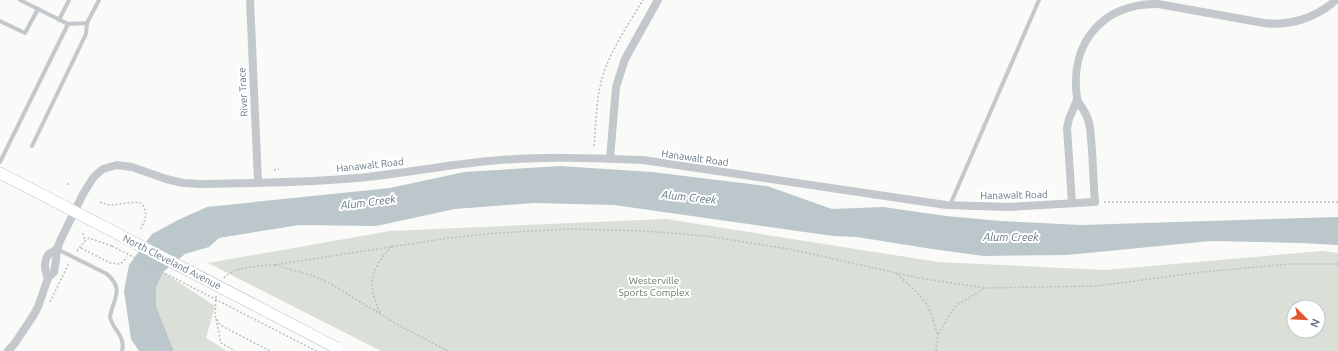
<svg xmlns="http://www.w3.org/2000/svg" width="1338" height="351" font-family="Ubuntu,sans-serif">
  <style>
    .green { fill: #dadfd7; fill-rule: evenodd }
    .water { fill: #bbc7cb }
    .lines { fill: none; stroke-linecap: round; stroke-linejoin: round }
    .secondary-casing { stroke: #b3babf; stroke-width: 12 }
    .path { stroke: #bbbfc2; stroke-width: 1.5; stroke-dasharray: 2 2; stroke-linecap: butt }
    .lane { stroke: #c3c8cc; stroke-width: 4 }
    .street { stroke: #c3c8cc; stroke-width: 8 }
    .secondary { stroke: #fff; stroke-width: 11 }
    .secondary-bridge-casing { stroke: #b3babf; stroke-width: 12; stroke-linecap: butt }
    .path-bridge { stroke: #bbbfc2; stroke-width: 1.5; stroke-dasharray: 2 2; stroke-linecap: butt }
    .secondary-bridge { stroke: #fff; stroke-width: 11 }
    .labels { text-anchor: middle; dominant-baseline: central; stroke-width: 4; stroke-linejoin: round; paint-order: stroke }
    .street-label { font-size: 10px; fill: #657683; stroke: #fff }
    .park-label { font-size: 10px; fill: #687a64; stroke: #fff }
    .water-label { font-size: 11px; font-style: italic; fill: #60757c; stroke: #fff }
  </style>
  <rect width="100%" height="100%" fill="#fafaf8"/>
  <g class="green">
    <path d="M666,219L938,262L1105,270L1322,251L1338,253V351H381L208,263L390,231ZM1294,307H1318V331H1294Z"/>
    <path d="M163,272L215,306L206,338L227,351H174L156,306V288Z"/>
  </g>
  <path class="water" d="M560,166L652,172L767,186L832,209L883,207L946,216L1001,221L1081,225L1338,217V245L1300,243L1211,241L1067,255L984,256L932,249L857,237L833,236L614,205L534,203L455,209L376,226L299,225L219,238L209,247L185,254L163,272L156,288V306L174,351H139L131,339L124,291L129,265L152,234L178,220L207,207L390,188L464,172Z"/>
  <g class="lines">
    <g class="secondary-casing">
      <path id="secondary" d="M0,173L118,234"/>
    </g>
    <g class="path">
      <path d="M594,146C596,125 596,103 601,82C608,54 628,25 643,0"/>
      <path d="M274,170L279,169"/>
      <path d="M68,183L69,186"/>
      <path d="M100,202C114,209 126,200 141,203C149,212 145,220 141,229"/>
      <path d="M1104,202H1338"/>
      <path d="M83,233L85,241"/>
      <path d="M81,248L110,263L119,264L123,262L127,257"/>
      <path d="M77,251L85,241L89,238L112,246"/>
      <path d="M275,265L314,276L329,283L400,326L448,351"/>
      <path d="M897,274C906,283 918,292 926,303C932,313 934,324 938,335L948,317L957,305L985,288"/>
      <path d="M224,278C233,267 259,266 273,265L449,238L497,233L570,229L645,231L706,236L789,249L919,278L985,288L1097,286L1202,272L1289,264H1338"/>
      <path d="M216,296L215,316L220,325L270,351"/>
      <path d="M50,302L69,263"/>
      <path d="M380,313C367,283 370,270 392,246"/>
      <path d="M216,319L221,343L235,351"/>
      <path d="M936,351L938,335"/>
    </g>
    <g class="lane">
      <path d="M20,0L68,24"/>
      <path d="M59,20L69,0"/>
      <path d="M0,21L25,33L38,9"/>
      <path d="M32,146L86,34L87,23"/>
      <path d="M0,162L68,24L87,23L99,0"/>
      <path d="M950,205L1039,0"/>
      <path d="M57,249L107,274C125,290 113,298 110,317C112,329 126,336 122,351"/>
    </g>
    <g class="street">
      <path d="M250,0L258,182"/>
      <path d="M610,159L616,87L625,59L658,0"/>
      <path d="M1072,203L1067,128L1069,119L1077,100"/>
      <path d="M48,278C45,271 43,262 48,255C50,253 54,251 57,249"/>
      <path d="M8,351L15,343L33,316L38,307L48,278L54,272L56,260L57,249L61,239L83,194L93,178L98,173L103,169L117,165L132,167L166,179L183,183L200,184C252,183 305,183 357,178C401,174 445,165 489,161C540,156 592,158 643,160L946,205L1008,207L1095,202C1093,178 1093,153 1090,128C1089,122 1088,117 1084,111C1082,107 1078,103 1077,98C1069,43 1103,3 1158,4L1264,23C1290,26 1316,18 1336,0"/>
    </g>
    <use href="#secondary" class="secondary"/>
    <g class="secondary-bridge-casing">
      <path id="secondary-bridge" d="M118,234L337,348"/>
    </g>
    <path class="path-bridge" d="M112,246L316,351"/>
    <use href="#secondary-bridge" class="secondary-bridge"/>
  </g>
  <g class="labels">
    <g class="street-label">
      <text transform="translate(243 92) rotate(-93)">River Trace</text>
      <text transform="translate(695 158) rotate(8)">Hanawalt Road</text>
      <text transform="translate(370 165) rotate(-6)">Hanawalt Road</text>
      <text transform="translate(1014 195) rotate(-1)">Hanawalt Road</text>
      <text transform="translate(172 262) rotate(27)">North Cleveland Avenue</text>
    </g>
    <g class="park-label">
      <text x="654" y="280">Westerville<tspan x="654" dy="12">Sports Complex</tspan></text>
    </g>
    <g class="water-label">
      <text transform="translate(689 197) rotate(6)">Alum Creek</text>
      <text transform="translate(368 202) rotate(-7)">Alum Creek</text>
      <text x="1011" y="237">Alum Creek</text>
    </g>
  </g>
  <g transform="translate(1306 319) rotate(114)"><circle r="19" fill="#ffffff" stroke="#c1c8cd"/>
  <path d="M0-3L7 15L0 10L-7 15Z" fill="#e4572e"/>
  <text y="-6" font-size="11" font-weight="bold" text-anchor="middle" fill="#657683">N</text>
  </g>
</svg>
